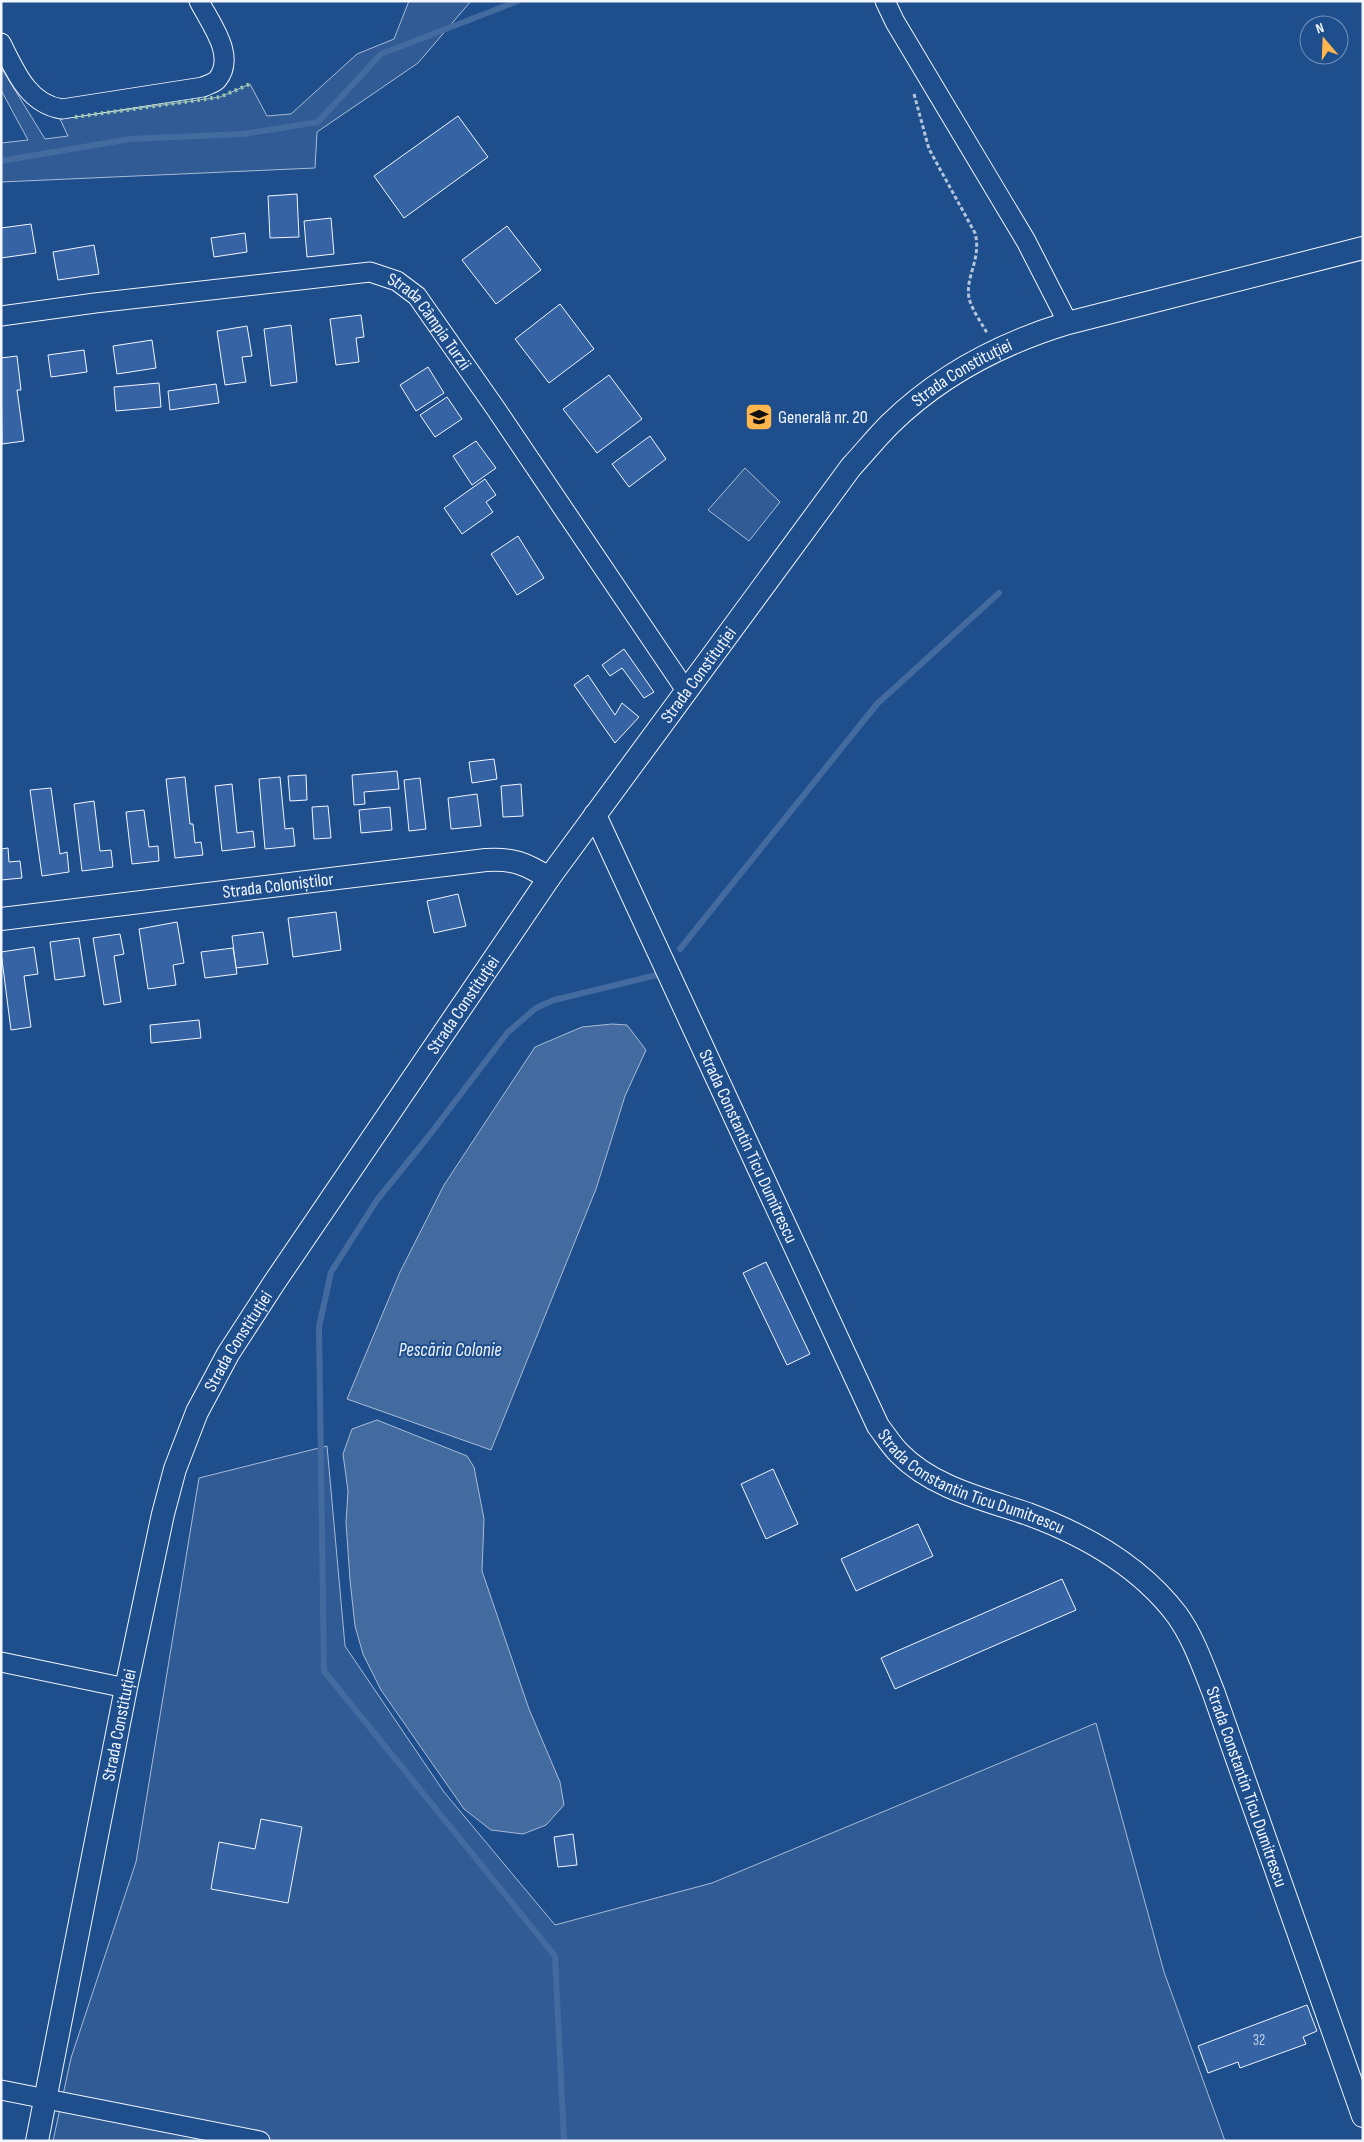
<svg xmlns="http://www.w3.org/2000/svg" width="1364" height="2142" font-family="'Sofia Sans Condensed',sans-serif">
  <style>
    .built { fill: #305b95; stroke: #a8bbd7 }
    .water { fill: #446ba0; stroke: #a8bbd7 }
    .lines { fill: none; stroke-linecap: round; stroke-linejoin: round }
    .stream { stroke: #446ba0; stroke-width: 6 }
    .building { fill: #3563a3; stroke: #f2f6ff }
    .minor-casing { stroke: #f2f6ff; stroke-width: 21 }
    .tertiary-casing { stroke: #f2f6ff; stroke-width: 24 }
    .path { stroke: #b3c4dc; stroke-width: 3; stroke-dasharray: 4 2.5; stroke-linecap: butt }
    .minor { stroke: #1f4e8c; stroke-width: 19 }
    .tertiary { stroke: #1f4e8c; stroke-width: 22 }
    .hedge { stroke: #97c8a6; stroke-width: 4; stroke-dasharray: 2.5 4; stroke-linecap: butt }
    .labels { text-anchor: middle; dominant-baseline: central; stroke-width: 4; stroke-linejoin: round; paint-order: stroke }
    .number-label { font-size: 15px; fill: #c3d1e8 }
    .street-label { font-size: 18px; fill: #f2f6ff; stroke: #1f4e8c }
    .poi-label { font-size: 18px; fill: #f2f6ff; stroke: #1f4e8c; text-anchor: start }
    .water-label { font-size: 19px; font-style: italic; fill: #f2f6ff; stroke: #1f4e8c }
  </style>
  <rect width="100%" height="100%" fill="#1f4e8c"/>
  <g class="built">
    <path d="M409,1H471L418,63L317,132L315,168L1,182V143L28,140L1,90L2,69L45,139L68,136L60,119L220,97L250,84L267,116L291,114L357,54L394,39Z"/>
    <path d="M745,468L780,502L749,541L708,510Z"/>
    <path d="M327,1446L345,1646L444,1792L555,1925L712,1883L1096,1723L1164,1972L1225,2141H53L71,2058L136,1862L199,1478Z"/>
  </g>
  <g class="water">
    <path d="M612,1024L627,1025L646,1050L625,1096L596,1189L491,1450L347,1399L400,1272L444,1185L535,1047L582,1027Z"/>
    <path d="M377,1420L467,1456L474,1467L484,1519L482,1571L529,1709L560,1782L564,1805L546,1825L523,1834L491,1830L464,1809L381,1690L363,1654L355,1626L350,1580L346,1522L348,1491L343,1454L352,1429Z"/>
  </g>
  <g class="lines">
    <g class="stream">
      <path d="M1,161L130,139L243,134L318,122L381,54L518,1"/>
      <path d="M680,949L877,704L999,593"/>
      <path d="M564,2141L555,1956L324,1671L319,1327L331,1272L377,1200L428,1137L508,1032L536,1008L554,1000L657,975"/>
    </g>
  </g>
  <g class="building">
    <path d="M458,116L488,157L404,218L374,176Z"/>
    <path d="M297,194L299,237L270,238L268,196Z"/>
    <path d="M331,218L334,254L307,257L304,221Z"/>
    <path d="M31,224L36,253L1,258V228Z"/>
    <path d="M507,226L541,270L496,304L462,260Z"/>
    <path d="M245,233L247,252L214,257L211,238Z"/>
    <path d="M94,245L99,274L58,280L53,252Z"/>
    <path d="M560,304L594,349L549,383L515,339Z"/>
    <path d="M361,315L364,337L356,338L359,362L336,365L330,319Z"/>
    <path d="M291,325L297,382L271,386L264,329Z"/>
    <path d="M247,326L252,356L242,357L246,382L225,385L217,331Z"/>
    <path d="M152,340L156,368L117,374L113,346Z"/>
    <path d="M84,350L87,372L51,377L48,355Z"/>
    <path d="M17,356L21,390H17L24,441L2,444L1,358Z"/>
    <path d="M428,367L444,393L416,411L400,385Z"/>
    <path d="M609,375L642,419L597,453L563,409Z"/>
    <path d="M159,383L161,407L116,411L114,387Z"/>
    <path d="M216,384L219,403L170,410L168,391Z"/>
    <path d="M447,397L462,419L435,437L420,415Z"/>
    <path d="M650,436L666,459L629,487L612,464Z"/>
    <path d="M476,441L496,468L472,485L453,456Z"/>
    <path d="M485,479L496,495L486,502L493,512L462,534L444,508Z"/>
    <path d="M518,536L544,578L517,595L491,554Z"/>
    <path d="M624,649L654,692L644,698L622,668L610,676L602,665Z"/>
    <path d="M588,675L615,715L622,703L639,717L615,743L574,685Z"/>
    <path d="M494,759L497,779L472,783L469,762Z"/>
    <path d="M397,771L399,789L364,792L365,804L354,805L352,775Z"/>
    <path d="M306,775L307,800L290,801L288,776Z"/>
    <path d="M185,777L190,824H193L195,843L201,842L203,855L175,858L166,779Z"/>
    <path d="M280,777L285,829L293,828L295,846L265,849L259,779Z"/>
    <path d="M420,778L426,829L409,831L404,780Z"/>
    <path d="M232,784L237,833L253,831L255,847L222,851L215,786Z"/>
    <path d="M521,784L523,816L503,817L501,786Z"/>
    <path d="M51,788L60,854L67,852L69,872L42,876L30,790Z"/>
    <path d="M477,794L481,826L451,829L448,798Z"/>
    <path d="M94,801L100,851L111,850L113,867L82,871L74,804Z"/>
    <path d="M328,806L331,838L314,839L312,807Z"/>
    <path d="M390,807L392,830L361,833L359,810Z"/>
    <path d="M144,810L149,847L158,846L159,861L132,864L126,812Z"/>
    <path d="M8,848L9,862L20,861L22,878L1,880V849Z"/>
    <path d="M458,894L466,926L434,933L427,901Z"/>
    <path d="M336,912L341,950L293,957L288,918Z"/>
    <path d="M177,922L184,963L173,965L176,985L148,989L139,929Z"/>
    <path d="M263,932L268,964L236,968L232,936Z"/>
    <path d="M120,934L124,954L114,956L121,1002L104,1005L93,938Z"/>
    <path d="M79,938L85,976L55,980L50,942Z"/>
    <path d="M34,947L38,974L24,976L31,1027L11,1030L1,952Z"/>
    <path d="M233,948L237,974L205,978L201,952Z"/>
    <path d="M199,1020L201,1038L151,1043L150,1025Z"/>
    <path d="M766,1262L810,1354L787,1365L743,1273Z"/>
    <path d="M773,1469L798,1524L766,1539L741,1484Z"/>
    <path d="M918,1524L933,1556L856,1591L841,1559Z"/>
    <path d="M1062,1579L1076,1610L895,1689L881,1658Z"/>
    <path d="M261,1819L302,1827L288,1903L211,1889L219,1842L255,1849Z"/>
    <path d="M573,1834L577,1865L558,1867L554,1837Z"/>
    <path d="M1307,2005L1317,2031L1303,2037L1306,2044L1240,2068L1238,2062L1208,2073L1198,2046Z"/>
  </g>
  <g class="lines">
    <g class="minor-casing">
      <g id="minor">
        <path d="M885,1L895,22L1026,241L1068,323"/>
        <path d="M1,43C15,71 28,104 62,109L203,87C207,85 214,83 217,80C237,56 210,23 199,1"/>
        <path id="s1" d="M1,316L95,303L370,272L397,281L417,296L496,409L687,692"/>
        <path d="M1,1662L126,1688"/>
        <path d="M1,2090L260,2141"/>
      </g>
    </g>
    <g class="tertiary-casing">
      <g id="tertiary">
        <path id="s2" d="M595,815L878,1426C885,1435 891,1445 899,1453C933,1488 984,1499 1028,1514C1085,1535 1140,1566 1177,1615C1193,1637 1203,1666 1213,1691L1363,2116"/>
        <path id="s3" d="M1,919L486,860C513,858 526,864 549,878"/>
        <path id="s4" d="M37,2141L126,1688L163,1514L175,1469L197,1412L228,1354L274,1283L549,878L851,467C864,453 876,438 890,424C940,375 1002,343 1068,323L1363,248"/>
      </g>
    </g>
    <path class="path" d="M914,94L929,149L975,233C982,259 965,276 969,298C972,310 981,322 987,333"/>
    <use href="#minor" class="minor"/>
    <use href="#tertiary" class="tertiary"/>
    <path class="hedge" d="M75,117L220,97L250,84"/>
  </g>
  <defs>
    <g id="school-square" transform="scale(1.4375)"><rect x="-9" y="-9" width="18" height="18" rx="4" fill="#ffb74d" stroke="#1f4e8c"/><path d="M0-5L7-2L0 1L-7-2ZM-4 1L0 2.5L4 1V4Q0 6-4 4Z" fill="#111"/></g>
  </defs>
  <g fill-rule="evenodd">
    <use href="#school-square" x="759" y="417"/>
  </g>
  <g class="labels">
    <g class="number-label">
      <text x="1259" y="2040">32</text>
    </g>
    <g class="street-label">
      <text stroke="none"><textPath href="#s1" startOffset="452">Strada Câmpia Turzii</textPath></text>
      <text stroke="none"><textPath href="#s4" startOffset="2044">Strada Constituției</textPath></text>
      <text stroke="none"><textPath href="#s4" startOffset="1639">Strada Constituției</textPath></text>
      <text stroke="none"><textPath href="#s3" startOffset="279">Strada Coloniștilor</textPath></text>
      <text stroke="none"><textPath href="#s4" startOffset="1234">Strada Constituției</textPath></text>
      <text stroke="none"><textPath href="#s2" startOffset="365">Strada Constantin Ticu Dumitrescu</textPath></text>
      <text stroke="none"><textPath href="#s4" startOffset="829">Strada Constituției</textPath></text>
      <text stroke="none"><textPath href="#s2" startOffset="785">Strada Constantin Ticu Dumitrescu</textPath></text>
      <text stroke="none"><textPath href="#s4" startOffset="424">Strada Constituției</textPath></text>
      <text stroke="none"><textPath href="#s2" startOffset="1220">Strada Constantin Ticu Dumitrescu</textPath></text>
    </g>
    <g class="poi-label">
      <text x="778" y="417">Generală nr. 20</text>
    </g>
    <g class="water-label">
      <text x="450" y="1350">Pescăria Colonie</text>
    </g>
  </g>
  <rect width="1364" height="2142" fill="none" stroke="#f2f6ff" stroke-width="5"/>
  <g transform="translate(1324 40) rotate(341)"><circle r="24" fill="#1f4e8c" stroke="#7391ba"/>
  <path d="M0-4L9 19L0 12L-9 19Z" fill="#ffb74d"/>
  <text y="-8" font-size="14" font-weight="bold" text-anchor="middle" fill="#f2f6ff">N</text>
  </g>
</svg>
